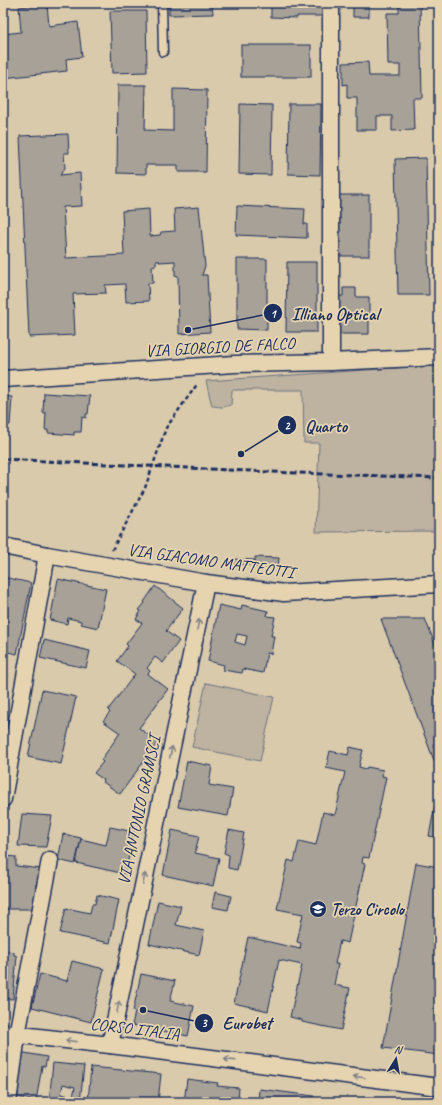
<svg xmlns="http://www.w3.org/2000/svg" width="442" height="1105" font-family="Caveat,sans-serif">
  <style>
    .green { fill: #beb3a1; stroke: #6c7180 }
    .building { fill: #a7a197; stroke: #1b2f5e; fill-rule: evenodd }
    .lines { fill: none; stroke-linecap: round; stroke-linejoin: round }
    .lane-casing { stroke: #1b2f5e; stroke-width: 11 }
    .street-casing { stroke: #1b2f5e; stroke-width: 19 }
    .path { stroke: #1b2f5e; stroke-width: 2.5; stroke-dasharray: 4 3; stroke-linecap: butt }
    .lane { stroke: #e6d4b1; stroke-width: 8 }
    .street { stroke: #e6d4b1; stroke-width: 16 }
    .rail { stroke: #1b2f5e; stroke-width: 3; stroke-dasharray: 6 3; stroke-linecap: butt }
    .oneway { stroke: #808288 }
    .labels { text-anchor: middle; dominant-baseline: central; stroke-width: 3.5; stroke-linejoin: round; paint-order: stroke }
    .street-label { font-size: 17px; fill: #1b2f5e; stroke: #e6d4b1 }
    .poi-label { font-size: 17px; font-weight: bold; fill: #1b2f5e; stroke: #e6d4b1; text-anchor: start }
    .leader { fill: none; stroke: #1b2f5e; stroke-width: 1.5 }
    .callout-dot { fill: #1b2f5e; stroke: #e6d4b1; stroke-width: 1.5 }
    .mark-label { font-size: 12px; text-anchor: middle; font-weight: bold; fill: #fff }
    .callout-label { font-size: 18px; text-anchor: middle; font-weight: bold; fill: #1b2f5e; stroke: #e6d4b1; stroke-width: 3.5; stroke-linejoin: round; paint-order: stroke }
  </style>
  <rect width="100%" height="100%" fill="#dacaac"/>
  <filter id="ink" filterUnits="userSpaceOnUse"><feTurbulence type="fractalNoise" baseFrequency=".025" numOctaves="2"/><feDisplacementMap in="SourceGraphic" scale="8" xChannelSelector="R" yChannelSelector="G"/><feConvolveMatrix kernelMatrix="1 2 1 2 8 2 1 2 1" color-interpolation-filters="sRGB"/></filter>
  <g filter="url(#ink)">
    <g class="green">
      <path d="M439,365V531L316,532L319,443H304L303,390H232L231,405L222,407L212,406L206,381Z"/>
      <path d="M206,683L274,697L260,761L192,747Z"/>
    </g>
    <g class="building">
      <path d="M169,3H212L213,14L169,15Z"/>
      <path d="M271,3H323L322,16H297V18L271,17Z"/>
      <path d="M350,3H369V17H353V3Z"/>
      <path d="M399,3H420L422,98H413L414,130L392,131V116H377V130H357V98H347V84L343,85V63L368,62L369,76H400V65H388L387,13H399Z"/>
      <path d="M47,4L49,26L78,22L82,57L66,59L67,71L3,78V34L21,32L19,7Z"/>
      <path d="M110,11H146L147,72L112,73Z"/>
      <rect x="241" y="45" width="70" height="32"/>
      <path d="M118,85H146L145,130L173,131V89L207,90L206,172H178V165H146V174L117,173Z"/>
      <path d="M240,104L272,105L271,175L239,174Z"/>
      <path d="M289,104H321L320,175L288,174Z"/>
      <path d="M68,134L69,153H64L65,168L60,175L80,173L82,206L63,207L66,258L124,255L122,211L149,209L150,236L160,235L161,232L175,231L174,209L199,207L205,266L202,275H207L210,332L179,334L178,276L175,275V261L159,262L160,261H156V265L152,266L153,283H148L149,301L126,302L125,284L105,285L106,293L73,294L75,335L29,337L20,136Z"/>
      <path d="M426,158L429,295H398L395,159Z"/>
      <rect x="337" y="195" width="32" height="61"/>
      <path d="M237,206L305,209L304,224H307V238L236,235Z"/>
      <path d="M237,259H267V330L237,329Z"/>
      <path d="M287,262H317V332H286Z"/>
      <path d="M343,288H356V297H369V334H339V296H343Z"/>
      <path d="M44,393L90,396L88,414H86V418L82,417L81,432H74V435L48,433V430H45L46,413H43Z"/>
      <path d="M3,396L12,397L10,425H3Z"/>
      <path d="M255,557L279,558L278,568L255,567Z"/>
      <path d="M233,559L254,560L253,565L232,564Z"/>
      <path d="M3,577L31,583L17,654L3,651Z"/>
      <path d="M58,579L106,589L98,628L81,624V621L68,618L67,624L50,620Z"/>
      <path d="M155,586L183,608L166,631L179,641L163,663L155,657L147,668L150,671L148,674L168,689L139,728L158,742L120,794L103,782L104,780L94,773L103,762L101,760L120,733L103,721L110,712L108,710L135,674L117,661L128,646L126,644L142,623L136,619L141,611L139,610L145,603L144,602Z"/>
      <path d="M219,605L241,610L242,605L268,611L267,616L275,617L271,636H274L271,654L267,653L263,673L243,669L242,673L223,670L224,665L208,661ZM237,634L247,636L245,645L235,642Z"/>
      <path d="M381,619H425L439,654V774Z"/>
      <path d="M44,640L90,651L86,668L40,658Z"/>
      <path d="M3,673L8,674L3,699Z"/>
      <path d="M42,690L76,697L61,764L28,757Z"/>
      <path d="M350,747L363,750L359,767L366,769L367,767L383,770L382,776L386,777L369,858L363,857L362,863L365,864L348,943L340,941L335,964H338L334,985L350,988L341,1030L302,1022V1020L290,1017L302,965L279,960L268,1011L234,1003L248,937L300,949L301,943L297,942L303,914L277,909L288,860L294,862L299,841L316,845L323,812L335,815L345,772L326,768L330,751L348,755Z"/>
      <path d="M187,761L212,766L209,785L233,789L228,816L178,807Z"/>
      <path d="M439,784V838L429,836Z"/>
      <path d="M22,814L52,816L46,847L18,846Z"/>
      <path d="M110,827L134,832L125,874L76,863L81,839L106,845Z"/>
      <path d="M172,830L199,836L195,853L219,858L213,886L163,875Z"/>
      <path d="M229,830L244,833L237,870L228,868L229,855L224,853Z"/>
      <path d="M63,834L81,838L75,864L58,860Z"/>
      <path d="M5,856L16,857V866L42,869L40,884H36L35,909H3V872Z"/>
      <path d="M416,863L439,867V1055L383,1048Z"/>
      <path d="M215,892L231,896L228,910L212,907Z"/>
      <path d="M97,895L119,900L110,943L60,933L66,908L90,913L92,904H95Z"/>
      <path d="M158,901L181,906L176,925L204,931L199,955L149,944Z"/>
      <path d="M3,950L14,952V955L17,956L13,999L3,998Z"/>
      <path d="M72,961L104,969L91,1022L32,1007L40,974L67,981Z"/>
      <path d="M141,974L175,981L170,1001L194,1006L188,1036L132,1025L135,1012L133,1011Z"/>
      <path d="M19,1052L47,1057L45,1067L42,1066L36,1101L18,1097Z"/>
      <path d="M3,1057H7L5,1070L3,1069Z"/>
      <path d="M53,1063L84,1066L80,1102H49ZM63,1084L75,1087L73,1097L61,1094Z"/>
      <path d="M91,1067L161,1074L158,1102H88Z"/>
      <path d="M187,1079L218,1083L217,1086L239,1088L238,1102H184Z"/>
      <path d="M259,1089L314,1096L313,1100L327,1102H258Z"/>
    </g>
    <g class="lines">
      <g class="lane-casing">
        <path id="lane" d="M162,3L163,52"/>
      </g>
      <g class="street-casing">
        <g id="street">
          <path d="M331,362V3"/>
          <path d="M3,379L235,364L331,362L439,357"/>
          <path d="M3,546L47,555L206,583L284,593L439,584"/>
          <path d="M3,799L47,555"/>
          <path d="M3,1033L110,1045L439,1087"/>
          <path d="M110,1045L206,583"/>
          <path d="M8,1102L17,1035L50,860"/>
        </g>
      </g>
      <path class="path" d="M112,550L145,488L166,428L198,383"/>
      <use href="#lane" class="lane"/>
      <use href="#street" class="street"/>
      <path class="rail" d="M3,459L270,472L439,478"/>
    </g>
    <defs><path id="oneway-shaft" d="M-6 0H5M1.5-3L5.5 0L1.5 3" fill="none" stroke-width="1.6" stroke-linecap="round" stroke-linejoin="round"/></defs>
    <g class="oneway">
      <use href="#oneway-shaft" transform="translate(198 625) rotate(-78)"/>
      <use href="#oneway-shaft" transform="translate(171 752) rotate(-78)"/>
      <use href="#oneway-shaft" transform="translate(144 879) rotate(-78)"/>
      <use href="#oneway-shaft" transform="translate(118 1007) rotate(-78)"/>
      <use href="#oneway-shaft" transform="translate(71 1041) rotate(-174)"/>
      <use href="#oneway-shaft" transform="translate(230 1060) rotate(-173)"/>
      <use href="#oneway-shaft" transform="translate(359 1077) rotate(-173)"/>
    </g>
  </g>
  <defs>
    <g id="school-disc" transform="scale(0.9)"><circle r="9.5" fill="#1b2f5e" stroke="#e6d4b1"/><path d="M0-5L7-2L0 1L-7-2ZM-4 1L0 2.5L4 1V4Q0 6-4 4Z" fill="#fff"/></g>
  </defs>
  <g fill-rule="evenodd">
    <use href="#school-disc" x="318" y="909"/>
  </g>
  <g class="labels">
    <g class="street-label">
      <text transform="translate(220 347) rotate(-3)">VIA GIORGIO DE FALCO</text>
      <text transform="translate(211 561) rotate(8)">VIA GIACOMO MATTEOTTI</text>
      <text transform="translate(139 810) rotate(-78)">VIA ANTONIO GRAMSCI</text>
      <text transform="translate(135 1029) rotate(7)">CORSO ITALIA</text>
    </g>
    <g class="poi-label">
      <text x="331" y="909">Terzo Circolo</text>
    </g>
  </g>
  <path class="leader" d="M188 330L273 313M241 454L287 425M143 1010L204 1023"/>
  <g class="callout-dot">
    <circle cx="188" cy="330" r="4"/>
    <circle cx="241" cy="454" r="4"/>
    <circle cx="143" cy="1010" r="4"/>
    <circle cx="273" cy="313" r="10"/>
    <circle cx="287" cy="425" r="10"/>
    <circle cx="204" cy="1023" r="10"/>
  </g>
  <g class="mark-label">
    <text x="273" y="318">1</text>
    <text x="287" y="430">2</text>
    <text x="204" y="1027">3</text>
  </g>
  <g class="callout-label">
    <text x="335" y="320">Illiano Optical</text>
    <text x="326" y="432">Quarto</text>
    <text x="247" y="1029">Eurobet</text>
  </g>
  <rect width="442" height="1105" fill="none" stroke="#e6d4b1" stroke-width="16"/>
  <rect x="8" y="8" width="426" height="1089" fill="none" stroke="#1b2f5e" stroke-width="1.5" filter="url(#ink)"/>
  <g transform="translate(396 1059) rotate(11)" stroke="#e6d4b1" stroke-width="3" paint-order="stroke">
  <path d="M0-3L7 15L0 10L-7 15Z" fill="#1b2f5e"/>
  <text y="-6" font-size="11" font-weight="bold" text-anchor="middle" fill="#1b2f5e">N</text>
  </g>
</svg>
